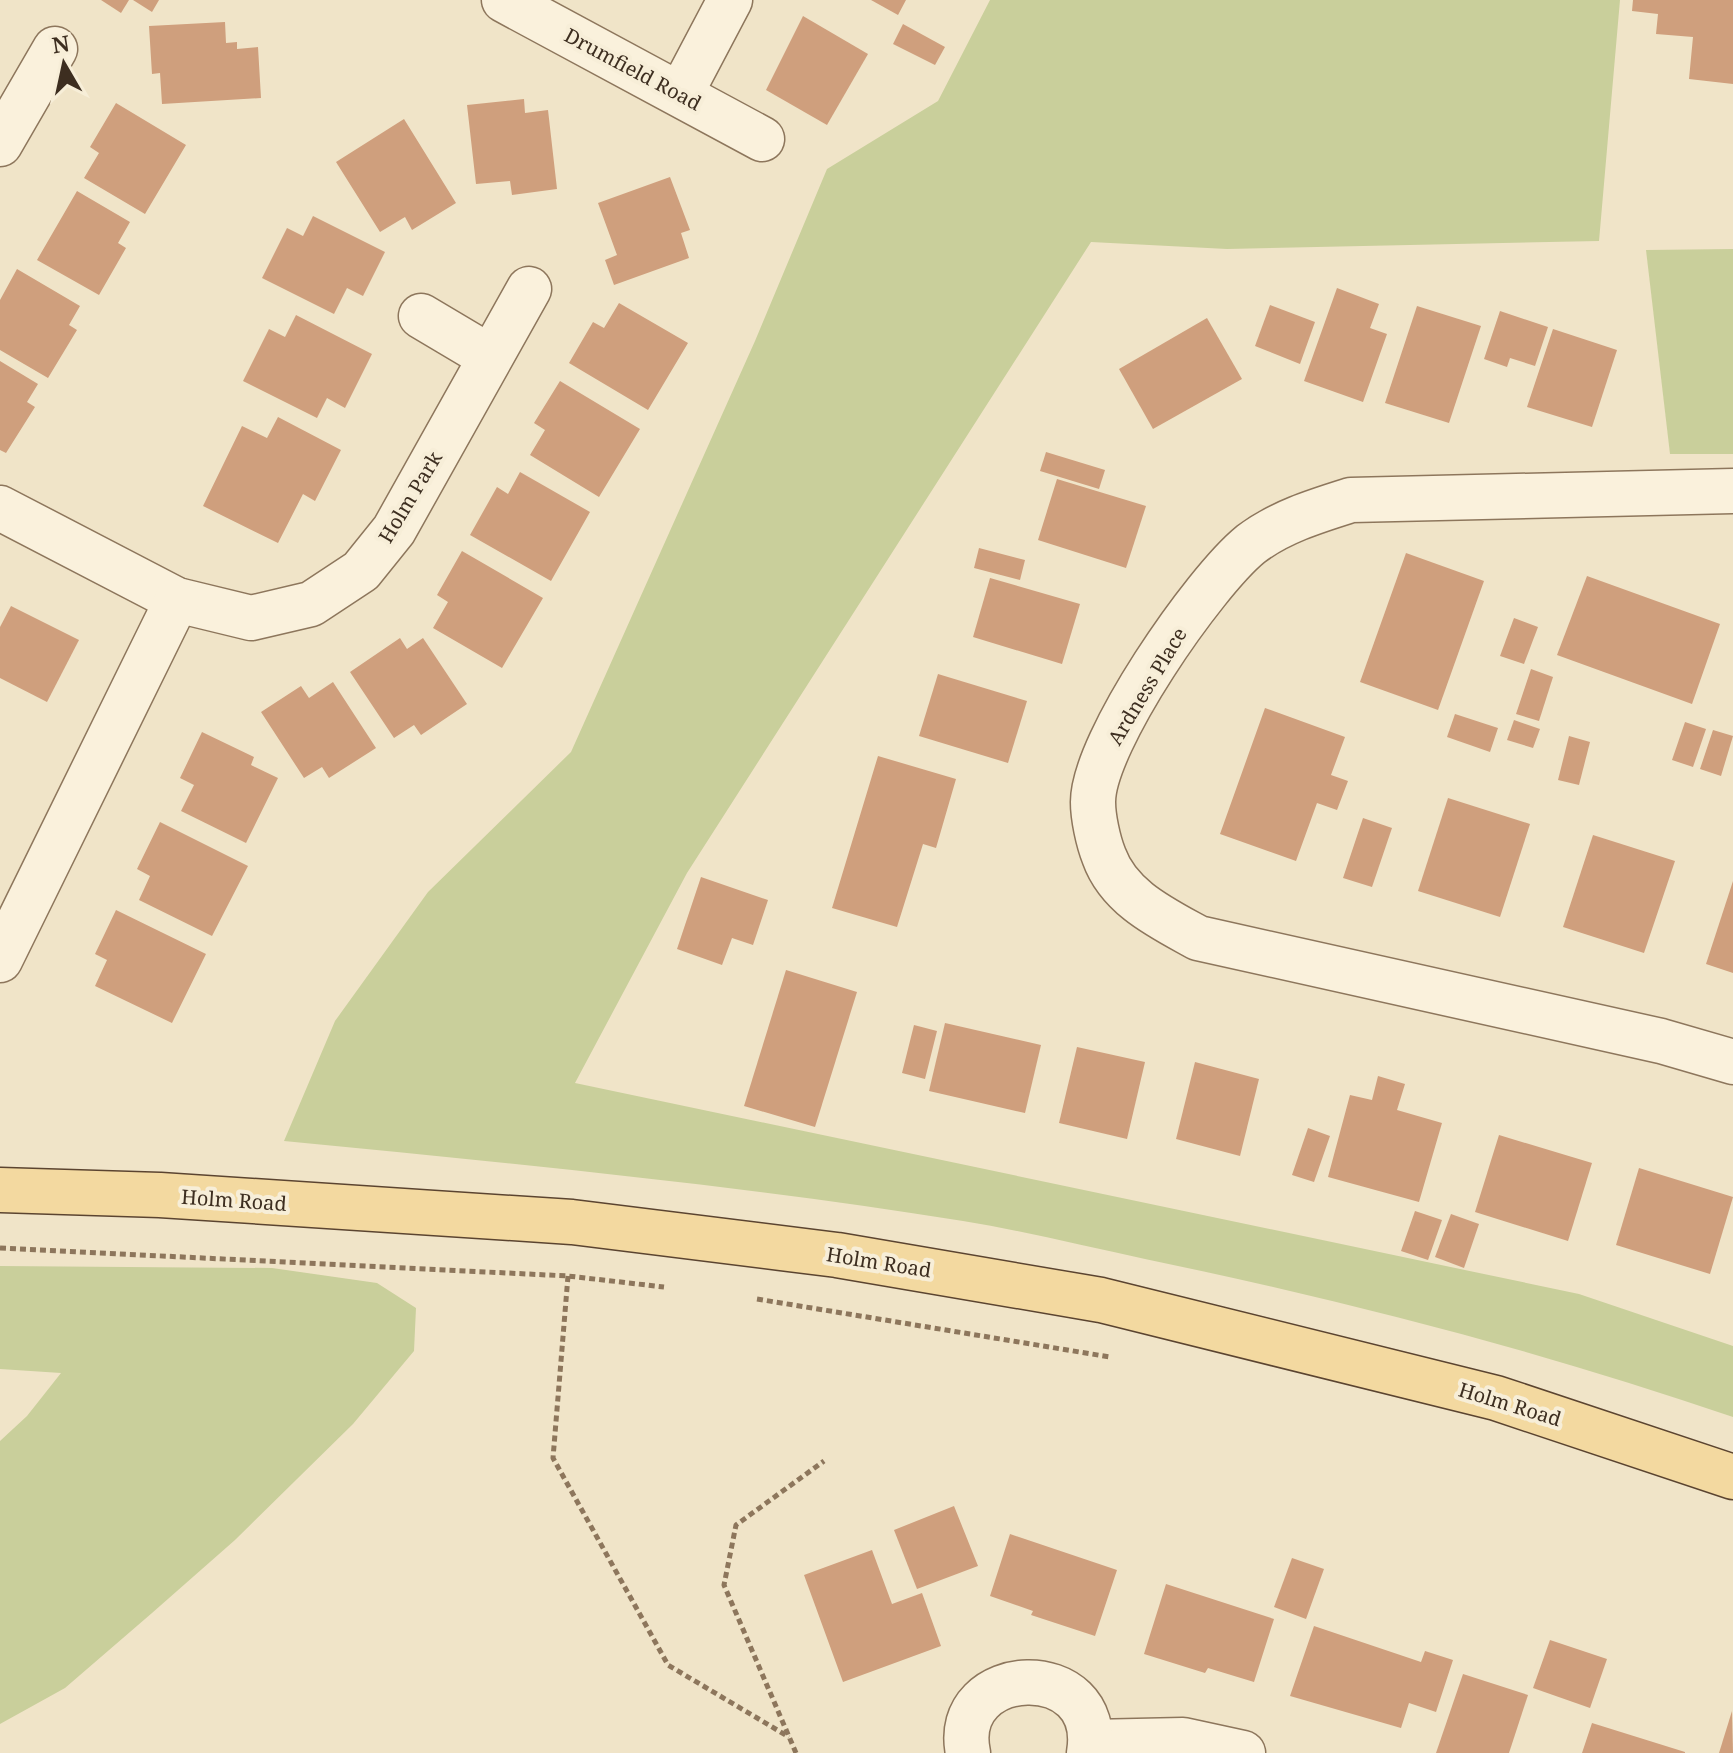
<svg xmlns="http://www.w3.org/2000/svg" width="1733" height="1753" font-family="'Noto Serif',serif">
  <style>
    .green { fill: #c9cf9b }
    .building { fill: #cf9f7d }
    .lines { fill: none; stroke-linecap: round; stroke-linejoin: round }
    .minor-casing { stroke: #8d765c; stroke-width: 47 }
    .major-casing { stroke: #5b4430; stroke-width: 47 }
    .path { stroke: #8d765c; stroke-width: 5; stroke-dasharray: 6 4; stroke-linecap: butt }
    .minor { stroke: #faf1dc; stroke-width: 44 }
    .major { stroke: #f3d9a0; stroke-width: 44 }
    .labels { text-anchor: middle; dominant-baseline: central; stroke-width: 8; stroke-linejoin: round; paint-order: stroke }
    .street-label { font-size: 20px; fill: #3d2e20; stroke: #f7eed8 }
  </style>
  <rect width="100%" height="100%" fill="#f0e4c8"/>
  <g class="green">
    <path d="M990,0H1620L1599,241L1227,249L1091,242L687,873L575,1083L1579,1294L1733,1346V1417C1541,1351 1343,1300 1145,1259C1084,1246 1024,1231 963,1221C738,1185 511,1163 284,1141L335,1021L428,892L571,752L755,341L827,169L938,101Z"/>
    <path d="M1733,249V454H1670L1646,250Z"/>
    <path d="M0,1266L272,1268L377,1283L416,1308L414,1351L353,1424L235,1540L152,1613L65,1688L0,1724V1441L27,1416L61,1373L0,1369Z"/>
  </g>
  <g class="building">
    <path d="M101,0H129L121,13Z"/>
    <path d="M133,0H159L152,12Z"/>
    <path d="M871,0H906L898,15Z"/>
    <path d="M1633,0H1733V84L1689,79L1693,37L1656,34L1658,14L1632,11Z"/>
    <path d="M803,16L868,54L827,125L766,90Z"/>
    <path d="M225,22L226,43L237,42V49L258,47L261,98L162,104L160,73L152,74L149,26Z"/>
    <path d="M903,24L945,47L935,65L893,44Z"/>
    <path d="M524,99L525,113L548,110L557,189L512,195L510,181L476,184L467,105Z"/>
    <path d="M116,103L186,145L145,214L84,178L99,153L90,147Z"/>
    <path d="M404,119L456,203L412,230L405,217L380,232L336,162Z"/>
    <path d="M670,177L690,230L681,233L689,258L614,285L605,260L617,255L598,203Z"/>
    <path d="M77,191L130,222L118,243L126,248L99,295L37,260Z"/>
    <path d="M313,216L385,252L363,296L347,288L334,314L262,278L287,228L303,236Z"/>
    <path d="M17,269L80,306L69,325L77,330L48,378L0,350V300Z"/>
    <path d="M1337,288L1379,304L1370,328L1387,334L1363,402L1304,381Z"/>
    <path d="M619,303L688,343L648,410L569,363L593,322L604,328Z"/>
    <path d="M1270,305L1315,322L1300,364L1255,346Z"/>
    <path d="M1417,306L1481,326L1449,423L1385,403Z"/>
    <path d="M1500,311L1548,327L1535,366L1510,358L1507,367L1484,359Z"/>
    <path d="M296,315L372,354L345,408L327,398L317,418L243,381L269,329L285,337Z"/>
    <path d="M1207,318L1242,379L1153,429L1119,369Z"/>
    <path d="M1553,329L1617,350L1592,427L1527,407Z"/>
    <path d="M0,361L38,384L27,402L35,407L6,453L0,450Z"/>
    <path d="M560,381L640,429L599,497L530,455L545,430L534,423Z"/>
    <path d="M278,417L341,450L315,501L303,494L278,543L203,506L242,426L267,438Z"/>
    <path d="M1046,452L1105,470L1099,489L1040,471Z"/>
    <path d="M520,472L590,512L551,581L470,535L497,487L508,494Z"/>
    <path d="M1057,479L1146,506L1126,568L1038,540Z"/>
    <path d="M979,548L1025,560L1020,580L974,568Z"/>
    <path d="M462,551L543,598L502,668L433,628L448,602L437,595Z"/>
    <path d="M1406,553L1484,581L1438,710L1360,682Z"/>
    <path d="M1587,576L1720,624L1692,704L1557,655Z"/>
    <path d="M990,578L1080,604L1062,664L973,637Z"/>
    <path d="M11,606L79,640L47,702L0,678V627Z"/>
    <path d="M1514,618L1538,627L1524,664L1500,656Z"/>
    <path d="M400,638L407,649L423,638L467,704L421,735L414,725L394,738L350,672Z"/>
    <path d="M1531,669L1553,677L1539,721L1516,714Z"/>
    <path d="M938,674L1027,701L1008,763L919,736Z"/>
    <path d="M333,682L376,748L329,778L322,767L304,778L261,712L301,686L309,698Z"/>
    <path d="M1265,708L1345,737L1331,775L1348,781L1337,810L1317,803L1296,861L1220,834Z"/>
    <path d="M1455,714L1498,728L1490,752L1447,737Z"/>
    <path d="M1514,720L1540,729L1533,748L1507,740Z"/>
    <path d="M1685,722L1706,729L1693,767L1672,760Z"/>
    <path d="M1713,730L1733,736L1721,776L1700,769Z"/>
    <path d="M202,732L254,757L251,765L278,778L246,843L181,811L194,785L180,778Z"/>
    <path d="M1569,736L1590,742L1579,785L1558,780Z"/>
    <path d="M878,756L956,779L936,848L923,844L897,927L832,908Z"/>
    <path d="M1448,798L1530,824L1500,917L1418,891Z"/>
    <path d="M1363,818L1392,828L1372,887L1343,878Z"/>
    <path d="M160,822L248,866L212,936L139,900L150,876L137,869Z"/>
    <path d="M1593,835L1675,861L1644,953L1563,927Z"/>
    <path d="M701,877L768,900L753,945L732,938L722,965L677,949Z"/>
    <path d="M1733,881V973L1706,964Z"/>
    <path d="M116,910L206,954L172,1023L95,986L107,960L95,954Z"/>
    <path d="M786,970L857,992L815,1127L744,1106Z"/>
    <path d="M945,1023L1041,1045L1025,1113L929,1091Z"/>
    <path d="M914,1025L937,1031L925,1079L902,1073Z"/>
    <path d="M1077,1047L1145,1062L1127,1139L1059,1123Z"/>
    <path d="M1195,1062L1259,1079L1240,1156L1176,1139Z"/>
    <path d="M1378,1076L1405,1084L1397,1110L1442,1123L1419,1202L1328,1177L1350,1095L1372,1100Z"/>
    <path d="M1308,1128L1330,1136L1314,1182L1292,1175Z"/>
    <path d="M1499,1135L1592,1163L1568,1241L1475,1212Z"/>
    <path d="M1639,1168L1733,1197L1710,1274L1616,1245Z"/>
    <path d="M1415,1211L1442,1220L1428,1260L1401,1251Z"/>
    <path d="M1451,1214L1479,1224L1464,1268L1435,1257Z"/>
    <path d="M954,1506L978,1566L917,1589L894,1530Z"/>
    <path d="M1010,1534L1117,1570L1095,1636L1031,1615L1033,1611L990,1596Z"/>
    <path d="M872,1550L892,1604L922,1593L941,1646L843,1682L804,1575Z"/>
    <path d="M1292,1558L1324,1569L1306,1619L1274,1607Z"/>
    <path d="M1166,1584L1274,1619L1254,1682L1208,1668L1205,1673L1144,1654Z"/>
    <path d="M1314,1626L1421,1662L1425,1651L1453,1660L1436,1712L1409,1703L1401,1728L1290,1696Z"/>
    <path d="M1550,1640L1607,1659L1590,1708L1533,1688Z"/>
    <path d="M1463,1674L1528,1695L1509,1753H1436Z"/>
    <path d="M1732,1711L1733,1753H1719Z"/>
    <path d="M1592,1723L1685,1752V1753H1582Z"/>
  </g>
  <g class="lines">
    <g class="minor-casing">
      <g id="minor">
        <path d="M504,0L762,139"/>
        <path d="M681,93L730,0"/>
        <path d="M0,144L55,49"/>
        <path d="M421,316L490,357"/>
        <path d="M1733,491L1351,500C1316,511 1280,522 1251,544C1204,582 1093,742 1093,802C1093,817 1098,841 1104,856C1119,898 1162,918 1198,938L1661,1041L1733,1062"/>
        <path d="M0,508L177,600L251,618L311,604L361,571L394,530L529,289"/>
        <path d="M0,960L177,600"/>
        <path d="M1091,1742L1183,1740L1243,1753"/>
        <path d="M968,1753C949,1662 1105,1656 1089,1753"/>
      </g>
    </g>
    <g class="major-casing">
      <path id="major" d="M0,1190L160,1195L572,1222L837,1255L1101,1300L1496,1398L1733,1477"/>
    </g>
    <g class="path">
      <path d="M0,1248L568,1276L664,1287"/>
      <path d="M568,1276L553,1458L668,1665L789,1737"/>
      <path d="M757,1299L1110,1357"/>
      <path d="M796,1753L724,1585L736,1525L824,1461"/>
    </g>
    <use href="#minor" class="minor"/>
    <use href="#major" class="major"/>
  </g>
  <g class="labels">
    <g class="street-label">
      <text transform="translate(633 69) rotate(28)">Drumfield Road</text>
      <text transform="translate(410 497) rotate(-59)">Holm Park</text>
      <text transform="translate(1147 686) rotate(-59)">Ardness Place</text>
      <text transform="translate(234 1200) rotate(4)">Holm Road</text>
      <text transform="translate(879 1262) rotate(9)">Holm Road</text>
      <text transform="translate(1510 1404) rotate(17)">Holm Road</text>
    </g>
  </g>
  <g transform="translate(64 64) rotate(351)" stroke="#f7eed8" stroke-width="6" paint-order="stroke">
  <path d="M0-6L14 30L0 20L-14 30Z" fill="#3d2e20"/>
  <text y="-12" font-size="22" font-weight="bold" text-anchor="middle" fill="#3d2e20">N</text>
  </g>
</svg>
